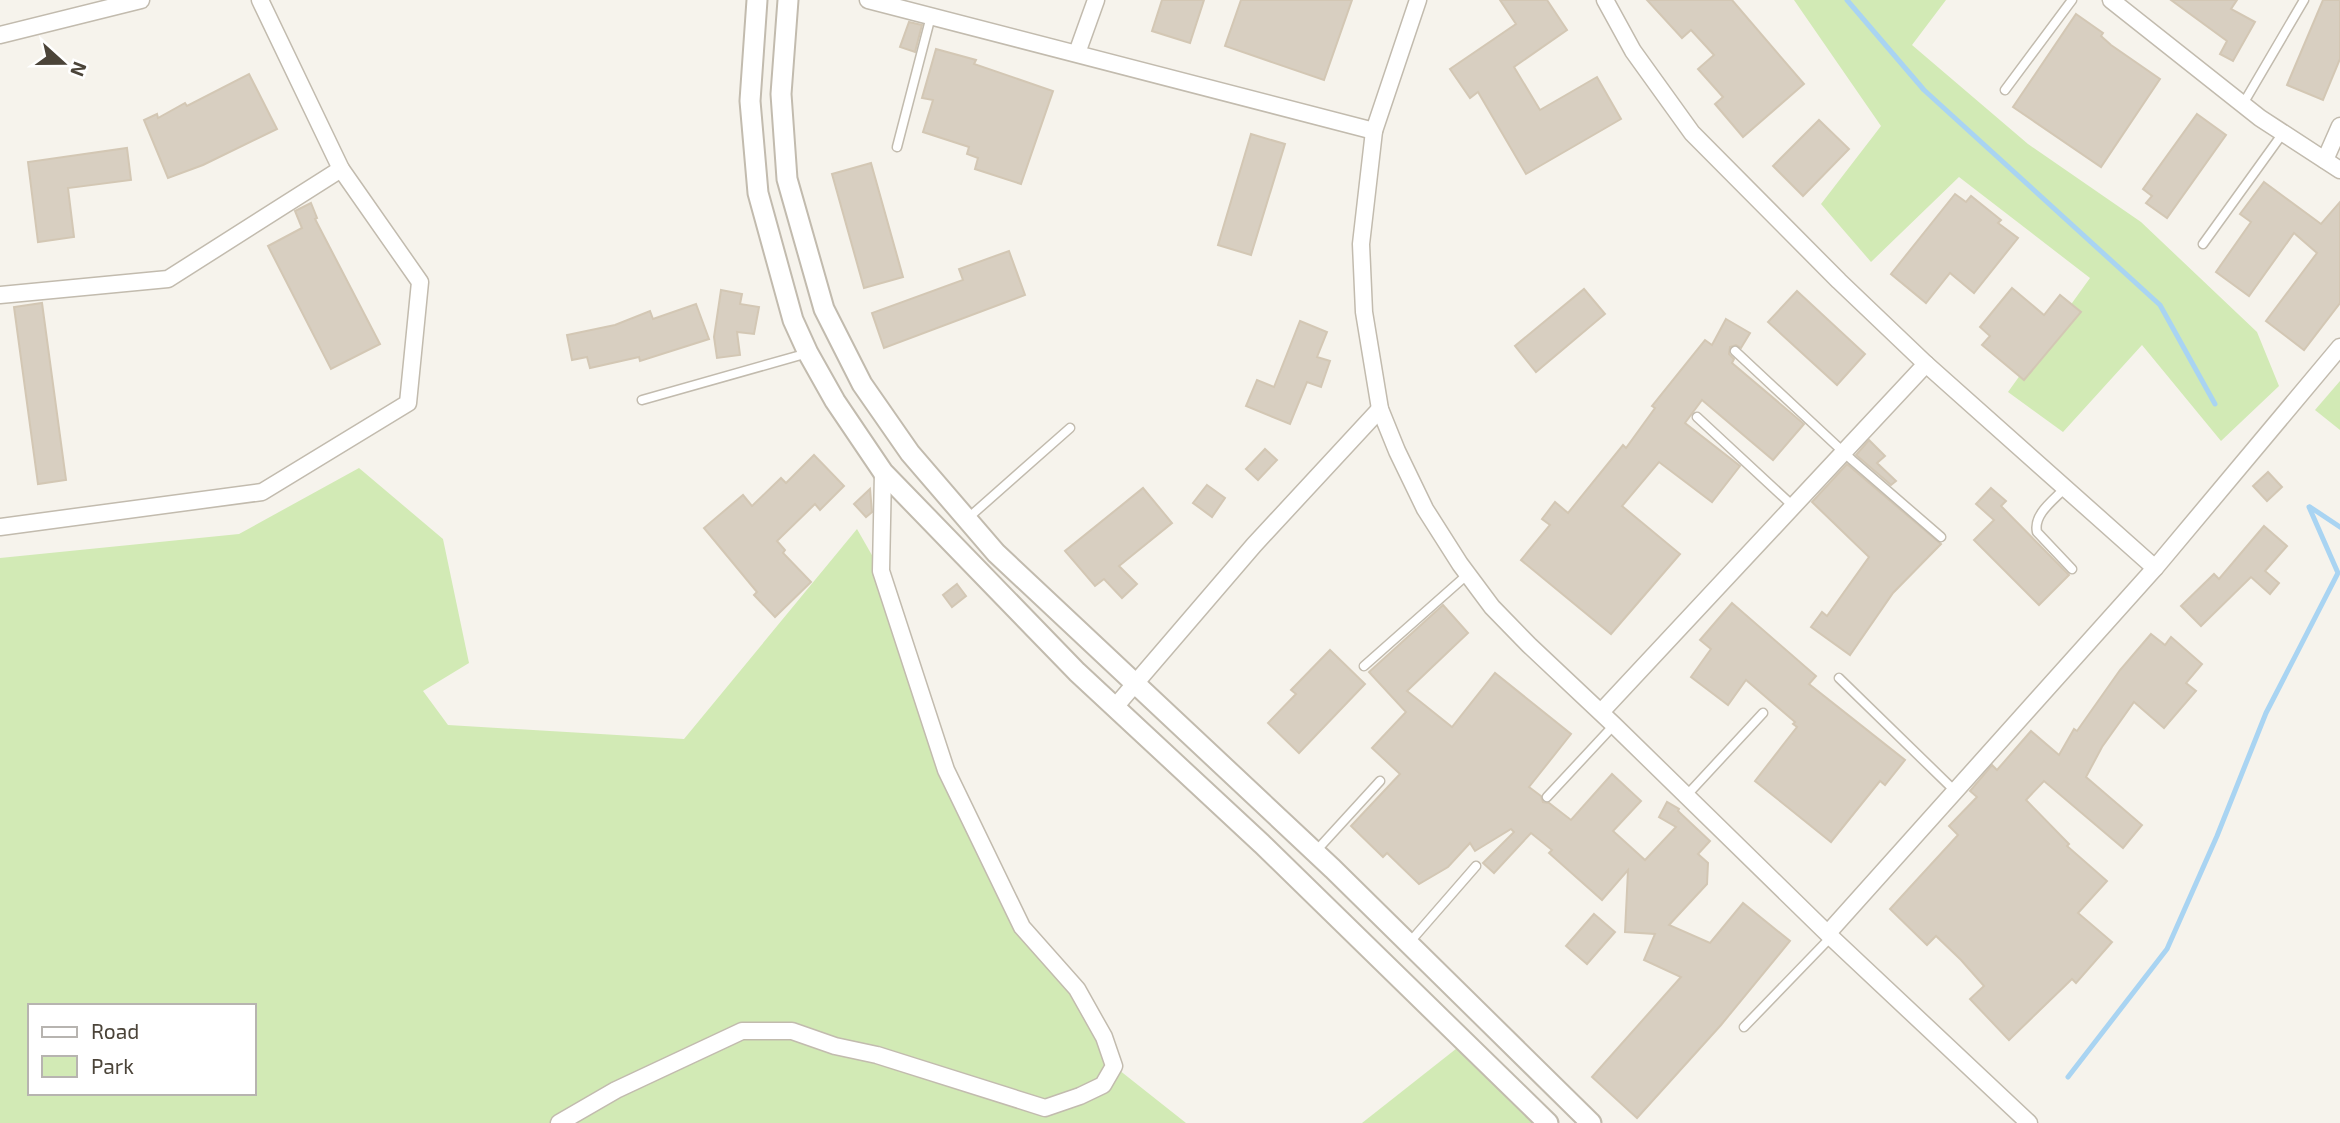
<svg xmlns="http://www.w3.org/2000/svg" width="2340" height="1123" font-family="'Exo 2',sans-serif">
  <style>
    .green { fill: #d2eab5; fill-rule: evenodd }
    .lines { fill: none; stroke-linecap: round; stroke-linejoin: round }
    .stream { stroke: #a9d4f2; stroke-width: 5 }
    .building { fill: #d8cfc1; stroke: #d3c7b4; stroke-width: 2 }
    .service-casing { stroke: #c2bbae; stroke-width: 11 }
    .minor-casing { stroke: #c2bbae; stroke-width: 19 }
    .tertiary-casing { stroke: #c2bbae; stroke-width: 23 }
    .service { stroke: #fff; stroke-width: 8 }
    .minor { stroke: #fff; stroke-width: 16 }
    .tertiary { stroke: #fff; stroke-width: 19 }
  </style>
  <rect width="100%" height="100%" fill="#f6f3ec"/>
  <g class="green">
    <path d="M1794,0H1946L1912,45L2028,144L2141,222L2257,332L2279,386L2221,441L2142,345L2063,432L2008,392L2090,278L1959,177L1871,262L1821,204L1881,126Z"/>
    <path d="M2340,381V430L2315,410Z"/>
    <path d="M359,468L443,539L469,663L423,691L448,725L684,739L857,529L881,571L946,770L1022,927L1077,989L1114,1066L1186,1123H0V558L239,534ZM30,1006H254V1093H30Z"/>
    <path d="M1466,1041L1548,1123H1362Z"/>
  </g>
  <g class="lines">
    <g class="stream">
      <path d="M1847,0L1924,90L2160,305L2215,404"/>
      <path d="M2310,507L2340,527"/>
      <path d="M2068,1077L2167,949L2217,836L2266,713L2338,573L2309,507"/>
    </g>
  </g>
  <g class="building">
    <path d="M1162,0H1204L1190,43L1152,31Z"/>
    <path d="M1241,0H1352L1324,80L1225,46Z"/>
    <path d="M1500,0H1547L1567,30L1514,67L1540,110L1597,77L1621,119L1526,174L1478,92L1470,98L1450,69L1516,24Z"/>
    <path d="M1647,0H1732L1804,84L1743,137L1715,104L1723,97L1698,69L1714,55L1691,30L1682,38Z"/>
    <path d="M2171,0H2237L2231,9L2255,22L2233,61L2220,54L2227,41Z"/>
    <path d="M2323,0H2340V59L2323,100L2287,85Z"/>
    <path d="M2076,14L2103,33L2101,36L2111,45L2160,79L2101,167L2013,107Z"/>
    <path d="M909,22L922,25L915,52L900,47Z"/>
    <path d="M936,49L976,60L974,64L1053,91L1021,184L975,169L978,158L967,154L969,147L923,132L933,100L922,98Z"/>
    <path d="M249,74L277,129L203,165L168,178L144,120L157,114L158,118L185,103L187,106Z"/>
    <path d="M2197,114L2226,135L2167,218L2146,203L2152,196L2143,189Z"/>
    <path d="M1819,120L1849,149L1803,196L1773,166Z"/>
    <path d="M1251,134L1285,144L1251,255L1218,245Z"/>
    <path d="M127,148L131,180L68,188L74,237L38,242L28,162Z"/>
    <path d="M871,163L903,277L864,288L832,174Z"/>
    <path d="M2264,182L2321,224L2340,202V303L2304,350L2266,321L2317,253L2294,233L2249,296L2216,272L2251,222L2240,214Z"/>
    <path d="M1955,194L1966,202L1971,196L2001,220L1998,223L2018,238L1974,293L1950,273L1926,303L1891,274Z"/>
    <path d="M311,203L317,218L315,219L380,344L331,369L268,246L302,228L295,211Z"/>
    <path d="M1009,251L1025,295L884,348L872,313L963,280L959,269Z"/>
    <path d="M2012,288L2044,315L2060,295L2081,312L2024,380L1982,345L1990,336L1980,327Z"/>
    <path d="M1584,289L1605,314L1536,372L1515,346Z"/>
    <path d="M721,290L742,294L740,304L759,307L754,334L737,332L740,355L717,358L714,337Z"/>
    <path d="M1797,291L1865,354L1837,385L1768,322Z"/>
    <path d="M42,303L66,480L38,484L14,307Z"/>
    <path d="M696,304L709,339L640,361L639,357L590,368L587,357L572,360L567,335L615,325L650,311L653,319Z"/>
    <path d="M1726,319L1750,333L1741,348L1736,345L1730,347L1729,354L1734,359L1732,363L1804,424L1773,460L1702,400L1685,423L1740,466L1712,502L1659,462L1622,506L1680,554L1611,634L1521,560L1550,525L1542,519L1555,502L1568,513L1623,445L1626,448L1655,408L1652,406L1705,340L1712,345Z"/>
    <path d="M1300,321L1327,332L1317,357L1330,361L1321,387L1307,382L1290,424L1246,406L1257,380L1274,387Z"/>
    <path d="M1869,440L1885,456L1877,463L1896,481L1891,485L1856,455Z"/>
    <path d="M1265,449L1277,460L1258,480L1246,469Z"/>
    <path d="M814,455L844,486L820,510L815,504L777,541L785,550L783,553L811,582L775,617L754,595L757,592L704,528L743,495L752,506L781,478L786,483Z"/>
    <path d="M1847,464L1941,544L1893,593L1850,655L1811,627L1822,612L1827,616L1869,557L1812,502Z"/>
    <path d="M2268,472L2282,487L2267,501L2253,486Z"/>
    <path d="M1207,485L1225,498L1212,517L1193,503Z"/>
    <path d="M1143,488L1172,523L1119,566L1137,584L1122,598L1104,579L1095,586L1065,551Z"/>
    <path d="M1991,488L2006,501L2001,506L2069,575L2039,605L1974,540L1994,520L1976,504Z"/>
    <path d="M870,489L872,512L866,517L854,504Z"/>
    <path d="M2264,526L2287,546L2265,571L2279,583L2270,594L2251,577L2201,626L2181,606L2214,574L2219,579Z"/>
    <path d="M957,584L966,596L952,607L943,595Z"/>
    <path d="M1732,603L1816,676L1809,684L1905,760L1885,785L1880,781L1831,842L1755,781L1797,727L1793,724L1795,722L1746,680L1728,705L1691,677L1711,649L1700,640Z"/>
    <path d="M1443,605L1468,633L1407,691L1452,727L1495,673L1571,734L1529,787L1541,796L1543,802L1549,803L1571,820L1612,774L1641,801L1613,831L1645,860L1676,827L1659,817L1667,802L1679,809L1678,811L1710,841L1698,854L1708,863L1707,884L1669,925L1710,943L1743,903L1790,941L1721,1025L1637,1118L1592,1077L1681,977L1644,960L1655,934L1625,932L1628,870L1602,900L1549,853L1552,850L1531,833L1494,873L1483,863L1514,832L1511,829L1475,851L1470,843L1448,867L1419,884L1387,853L1383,857L1351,826L1400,774L1372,748L1406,712L1369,672Z"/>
    <path d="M2151,634L2165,645L2171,637L2202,664L2186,683L2196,691L2164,728L2134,702L2102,747L2086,777L2142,825L2123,848L2044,781L2026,800L2069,844L2067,846L2107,881L2078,913L2112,942L2076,983L2072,979L2009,1040L1970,999L1984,986L1961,960L1936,936L1927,945L1890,909L1958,835L1949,826L1977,797L1970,791L1992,765L1997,770L2031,731L2059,755L2074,729L2077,731L2120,670Z"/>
    <path d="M1330,650L1365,684L1299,753L1268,723L1296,694L1291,690Z"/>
    <path d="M1594,914L1615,932L1587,964L1566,946Z"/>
  </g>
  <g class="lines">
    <g class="service-casing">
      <g id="service">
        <path d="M2005,90L2072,0"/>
        <path d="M2243,104L2304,0"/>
        <path d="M897,147L931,16"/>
        <path d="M2203,244L2283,133"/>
        <path d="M1735,351L1852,460L1941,537"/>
        <path d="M642,400L808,353"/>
        <path d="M1697,417L1793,506"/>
        <path d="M2065,488C2054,500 2033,514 2037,532L2072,569"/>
        <path d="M967,519L1070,428"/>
        <path d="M1364,666L1468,574"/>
        <path d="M1839,678L1955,791"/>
        <path d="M1687,795L1763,713"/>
        <path d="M1547,797L1614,725"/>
        <path d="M1316,851L1380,781"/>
        <path d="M1409,943L1476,866"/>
        <path d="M1744,1027L1831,937"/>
      </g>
    </g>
    <g class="minor-casing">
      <g id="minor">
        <path d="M868,0L1374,131"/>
        <path d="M1418,0L1374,131L1361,244L1364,312L1380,409L1397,451L1425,509L1460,564L1492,607L1529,645L1614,725L1831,937L2029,1123"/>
        <path d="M1605,0L1633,51L1692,133L1839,281L1926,364L2155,568"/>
        <path d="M2111,0L2260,118L2340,170"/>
        <path d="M0,35L141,0"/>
        <path d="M1077,53L1096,0"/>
        <path d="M2325,160L2340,126"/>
        <path d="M0,295L168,279L341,169"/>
        <path d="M0,527L262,492L408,403L420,282L341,169L260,0"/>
        <path d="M1115,707L1254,545L1380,409"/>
        <path d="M1601,712L1926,364"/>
        <path d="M1828,933L2155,568L2340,347"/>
        <path d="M559,1123L616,1090L742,1031H792L835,1046L877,1055L1045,1108L1080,1096L1103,1085L1114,1066L1104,1037L1077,989L1022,927L946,770L881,571L883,472"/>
      </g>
    </g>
    <g class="tertiary-casing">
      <g id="tertiary">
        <path d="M757,0L750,101L758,193L793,320L808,353L835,401L883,472L1077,672L1262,844L1548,1123"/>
        <path d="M788,0L781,94L787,179L824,309L862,384L910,453L996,553L1333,869L1591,1123"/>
      </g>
    </g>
    <use href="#service" class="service"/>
    <use href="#minor" class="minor"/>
    <use href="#tertiary" class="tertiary"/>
  </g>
  <rect x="28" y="1004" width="228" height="91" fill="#ffffff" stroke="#b7b4b0" stroke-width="2"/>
  <rect x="42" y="1027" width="35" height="10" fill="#ffffff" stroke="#b7b4b0" stroke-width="2"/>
  <text x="91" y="1039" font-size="21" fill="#4b4439">Road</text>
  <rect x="42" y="1056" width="35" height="21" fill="#d2eab5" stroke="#b7b4b0" stroke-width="2"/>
  <text x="91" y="1074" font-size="21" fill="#4b4439">Park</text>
  <g transform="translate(63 63) rotate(111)" stroke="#ffffff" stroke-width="5" paint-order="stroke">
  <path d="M0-5L12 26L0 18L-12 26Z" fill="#4b4439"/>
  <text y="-10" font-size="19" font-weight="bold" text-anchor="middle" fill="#4b4439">N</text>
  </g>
</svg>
